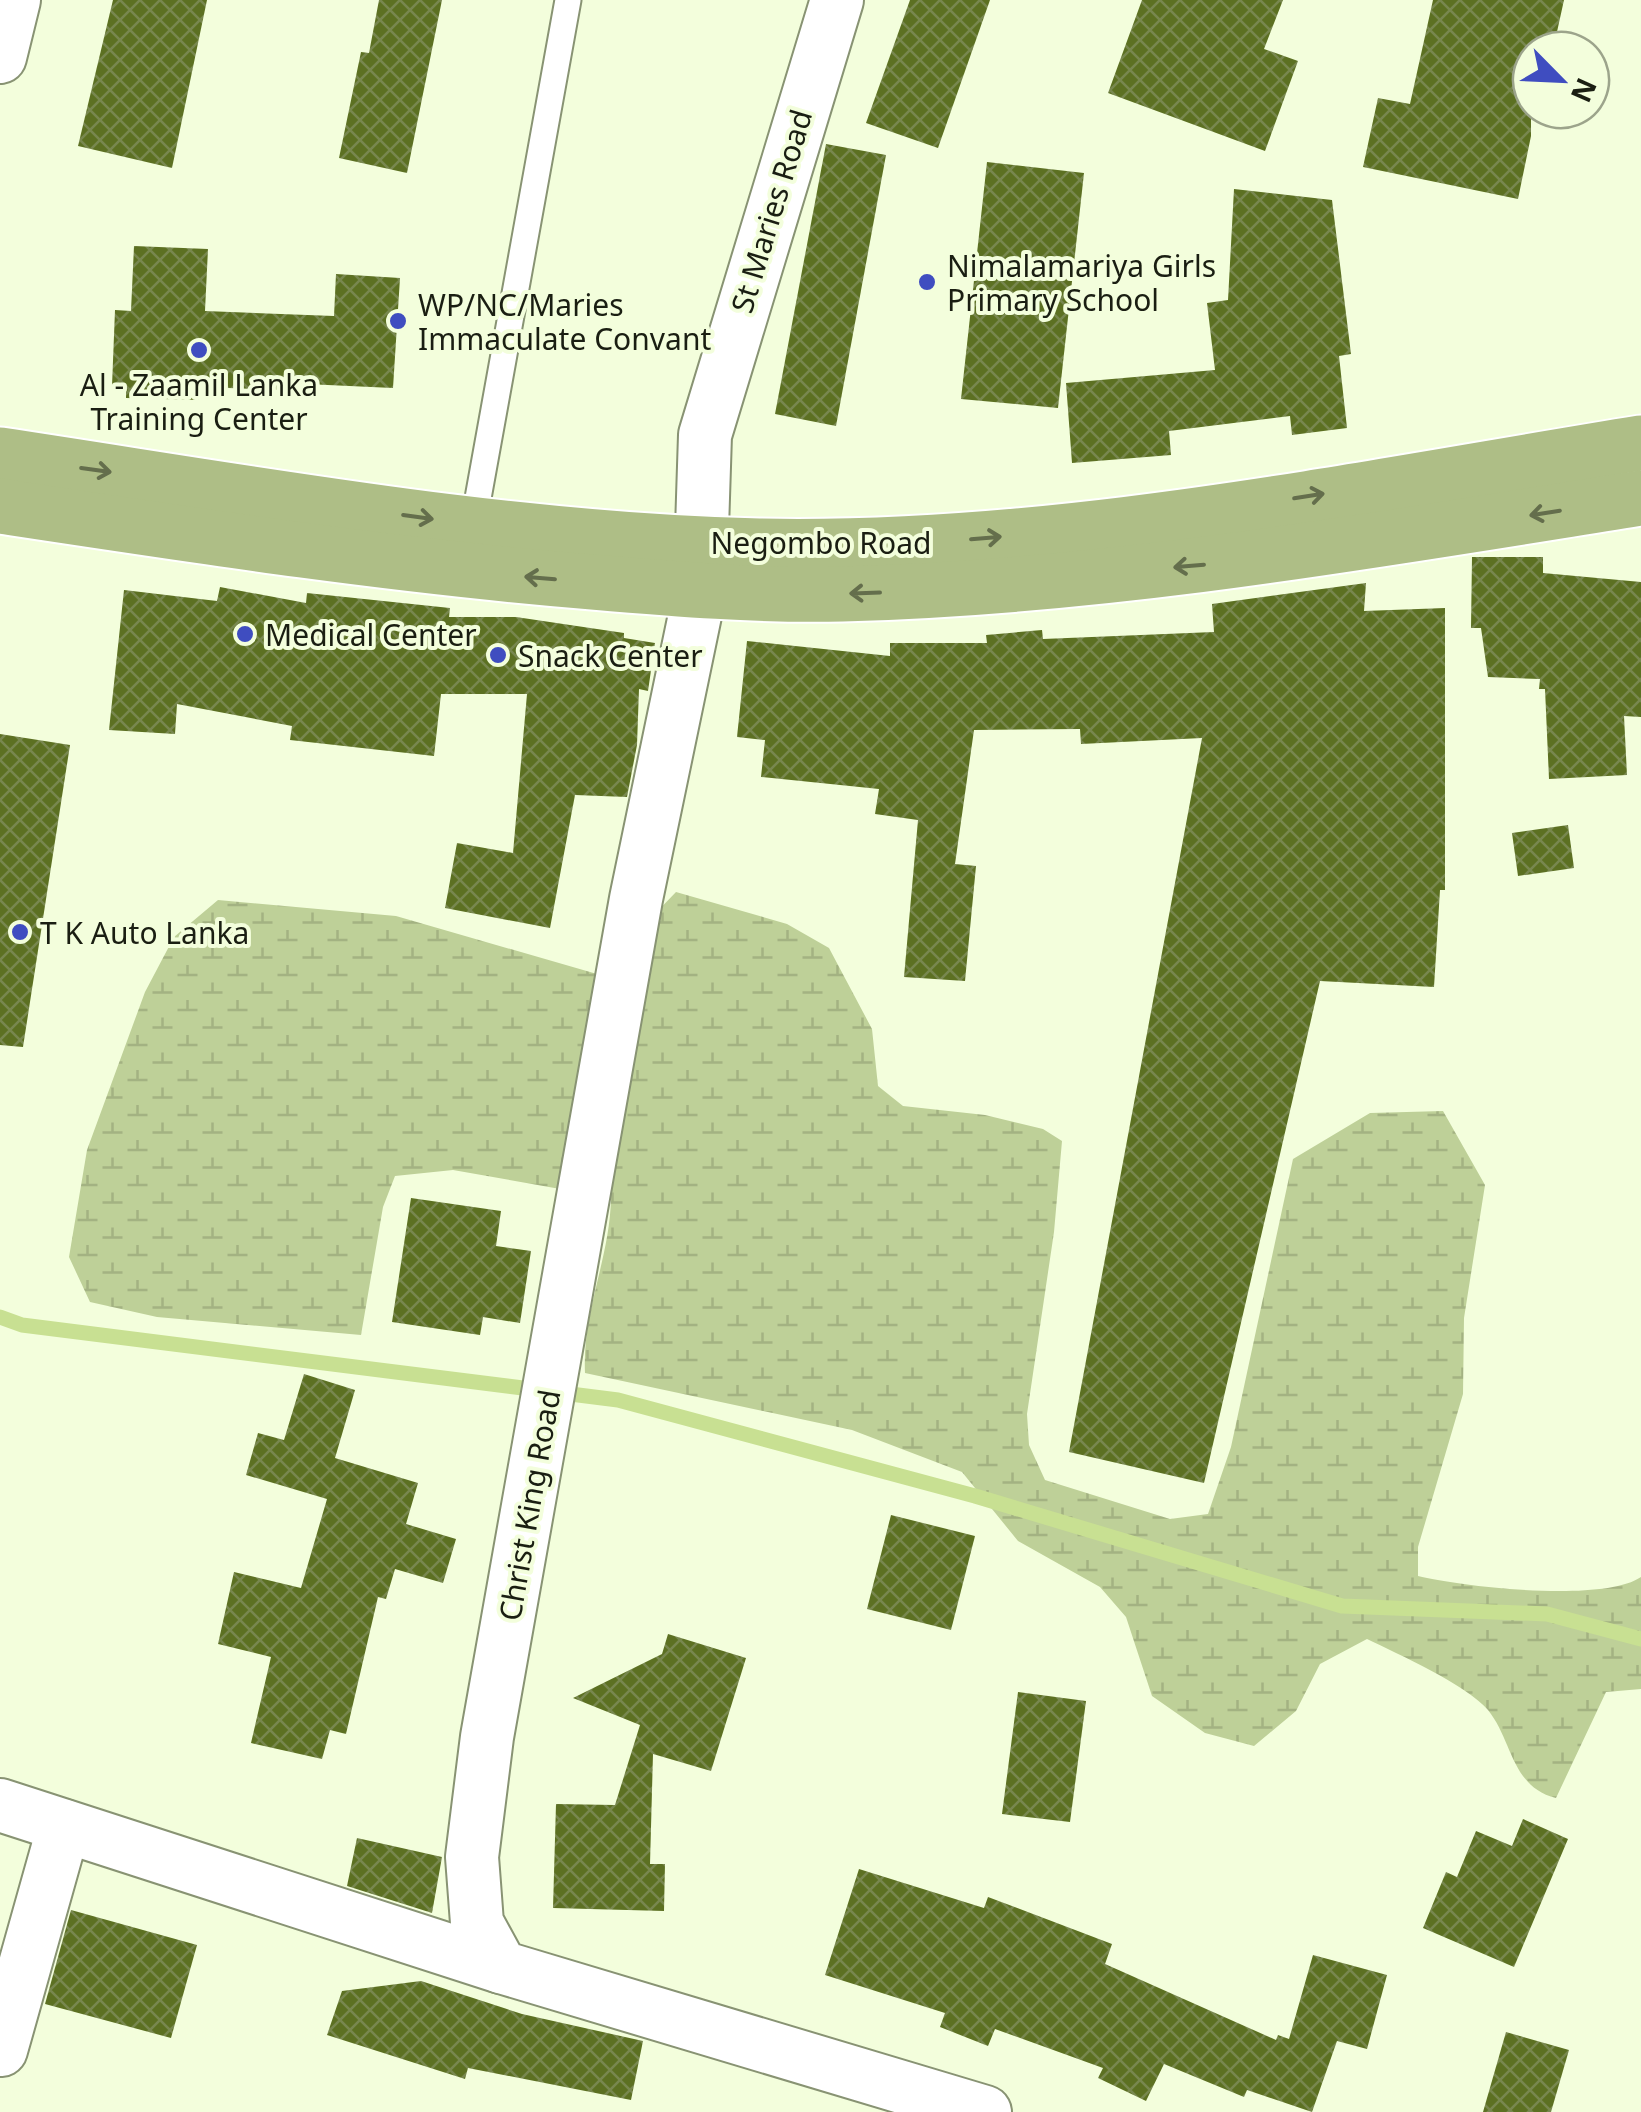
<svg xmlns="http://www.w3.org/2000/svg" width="1641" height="2112" font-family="'Noto Sans',sans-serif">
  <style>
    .wetland { fill: url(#wetland-marsh) }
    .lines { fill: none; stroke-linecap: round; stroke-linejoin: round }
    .stream { stroke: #c8e092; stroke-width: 15 }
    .building { fill: url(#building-cross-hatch) }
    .service-casing { stroke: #889373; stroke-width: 29 }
    .minor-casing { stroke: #889373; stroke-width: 56 }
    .trunk-casing { stroke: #fff; stroke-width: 59 }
    .service { stroke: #fff; stroke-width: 25 }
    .minor { stroke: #fff; stroke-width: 52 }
    .trunk { stroke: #aebe86; stroke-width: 55 }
    .oneway { stroke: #646e4c }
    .poi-dot { fill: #3f4dc0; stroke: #f3fedc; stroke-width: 4 }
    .labels { text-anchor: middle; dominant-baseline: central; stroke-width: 8; stroke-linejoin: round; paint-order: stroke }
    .street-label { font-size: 30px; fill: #1a1e12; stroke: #f3fedc }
    .poi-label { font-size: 30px; fill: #1a1e12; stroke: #f3fedc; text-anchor: start }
  </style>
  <defs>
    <pattern id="wetland-marsh" width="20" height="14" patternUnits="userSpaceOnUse" patternTransform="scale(2.5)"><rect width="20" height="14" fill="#bed098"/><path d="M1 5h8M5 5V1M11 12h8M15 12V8" fill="none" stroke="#a3b282"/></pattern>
    <pattern id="building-cross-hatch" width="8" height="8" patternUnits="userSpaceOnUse" patternTransform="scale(2.5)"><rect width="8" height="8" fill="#5c7022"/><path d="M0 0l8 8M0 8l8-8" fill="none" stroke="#78874f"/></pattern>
  </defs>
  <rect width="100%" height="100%" fill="#f3fedc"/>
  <path class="wetland" d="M676,892L787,924L829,948L872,1029L878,1086L903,1106L985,1115L1043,1129L1062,1141L1054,1232L1027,1414L1029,1445L1045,1480L1170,1519L1208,1514L1231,1447L1293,1159L1370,1113L1443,1111L1485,1185L1464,1318L1463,1394L1418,1547V1576C1463,1587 1603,1603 1641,1577V1689L1606,1692L1556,1798C1511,1787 1513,1741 1488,1710C1467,1685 1398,1654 1367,1639L1320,1664L1296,1711L1254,1746L1205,1733L1152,1696L1126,1617L1100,1587L1018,1541L962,1472L852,1430L585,1373C582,1312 610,1258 611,1198L453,1170L395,1176L383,1207L361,1335L157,1317L90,1302L69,1257L87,1150L145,992L174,937L218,900L396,916L597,974Z"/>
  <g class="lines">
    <path class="stream" d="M0,1317L22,1325L618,1400L975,1496L1342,1606L1547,1614L1641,1639"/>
  </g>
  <g class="building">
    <path d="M113,0H207L172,168L78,146Z"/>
    <path d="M379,0H442L407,173L339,158L361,52L369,53Z"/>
    <path d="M910,0H990L938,148L866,123Z"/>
    <path d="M1142,0H1283L1264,49L1298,61L1265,151L1108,93Z"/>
    <path d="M1433,0H1564L1553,50H1531V136L1518,199L1363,167L1378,98L1410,104Z"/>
    <path d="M826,144L886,155L836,426L775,414Z"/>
    <path d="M987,162L1084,173L1058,408L961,399Z"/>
    <path d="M1234,189L1332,200L1351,354L1339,356L1347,428L1292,435L1290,416L1169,431L1171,455L1072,463L1066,383L1215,370L1207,303L1228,300Z"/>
    <path d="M134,246L208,249L205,311L334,316L336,274L400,278L393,388L284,383V390L200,387L199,400L126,398V387L112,386L115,310L131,311Z"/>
    <path d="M1472,557H1543V573L1641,582V717L1624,716L1627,775L1549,779L1545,689H1539L1540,679L1488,677L1481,628H1471Z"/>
    <path d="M1366,583L1364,611L1445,608V890H1440L1434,987L1320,981L1204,1483L1069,1452L1202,738L1081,744L1080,729L974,730L955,864L976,866L965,981L904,977L918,820L875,814L879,789L761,777L765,740L737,737L747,641L890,656V643H987L986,635L1042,630L1043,639L1214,632L1212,604Z"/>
    <path d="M220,587L306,603L307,593L450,608L449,617H516L624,633V638L655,643L648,691L639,689L637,745L627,797L575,795L550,928L445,908L457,843L513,853L527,694H441L434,756L290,740L292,726L177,704L175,734L109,730L124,590L217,601Z"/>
    <path d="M0,734L70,745L23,1047L0,1045Z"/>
    <path d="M1568,825L1574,868L1518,876L1512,833Z"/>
    <path d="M411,1198L501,1211L496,1246L531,1251L520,1323L483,1317L480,1335L392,1322Z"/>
    <path d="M304,1374L355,1390L335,1458L418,1483L406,1524L456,1539L443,1583L395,1569L386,1599L378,1597L346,1734L330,1730L322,1759L251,1743L271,1657L218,1644L234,1572L301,1588L327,1499L246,1475L258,1433L284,1440Z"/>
    <path d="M891,1515L975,1536L951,1630L867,1609Z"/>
    <path d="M668,1634L746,1658L711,1771L653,1754L650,1864H665L664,1911L553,1908L556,1804L615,1805L640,1725L573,1698L662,1654Z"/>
    <path d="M1018,1692L1086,1701L1070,1822L1002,1814Z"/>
    <path d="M1523,1819L1568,1839L1514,1967L1423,1928L1446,1872L1457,1877L1476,1831L1512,1846Z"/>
    <path d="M357,1838L442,1857L432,1913L347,1886Z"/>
    <path d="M859,1869L984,1908L988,1897L1112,1944L1105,1964L1276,2040L1278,2035L1289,2039L1313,1955L1387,1975L1367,2049L1337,2041L1312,2112L1247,2090L1244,2097L1164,2064L1146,2101L1098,2078L1103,2068L995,2029L988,2046L940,2027L945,2013L825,1975Z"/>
    <path d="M71,1910L197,1945L171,2038L45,2004Z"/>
    <path d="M421,1981L522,2014L643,2041L631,2100L468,2068L465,2079L327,2035L342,1991Z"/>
    <path d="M1506,2032L1569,2050L1551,2112H1483Z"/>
  </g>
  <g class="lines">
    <g class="service-casing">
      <path id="service" d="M473,526L568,0"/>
    </g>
    <g class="minor-casing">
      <g id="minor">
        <path d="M837,0L705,435L700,591L636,899L487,1737L472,1857L477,1923L501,1967L985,2112"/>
        <path d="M0,57L14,0"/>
        <path d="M0,1805L501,1967"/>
        <path d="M1,2050L64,1826"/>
      </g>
    </g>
    <g class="trunk-casing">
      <g id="trunk">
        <path d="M0,455C252,493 504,540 759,546C1055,552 1350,490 1641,443"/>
        <path d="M0,506C198,536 394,566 593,582C675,589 759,596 842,594C1110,587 1376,540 1641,498"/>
      </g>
    </g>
    <use href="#service" class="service"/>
    <use href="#minor" class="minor"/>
    <use href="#trunk" class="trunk"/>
  </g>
  <defs><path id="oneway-shaft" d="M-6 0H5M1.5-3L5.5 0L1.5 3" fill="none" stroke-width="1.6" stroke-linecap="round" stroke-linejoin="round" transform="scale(2.5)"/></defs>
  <g class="oneway">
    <use href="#oneway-shaft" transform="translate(96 470) rotate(8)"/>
    <use href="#oneway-shaft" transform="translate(1309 496) rotate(-9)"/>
    <use href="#oneway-shaft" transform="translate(1545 513) rotate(171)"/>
    <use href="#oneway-shaft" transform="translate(418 517) rotate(8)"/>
    <use href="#oneway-shaft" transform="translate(986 538) rotate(-5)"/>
    <use href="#oneway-shaft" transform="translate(1189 566) rotate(175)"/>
    <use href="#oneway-shaft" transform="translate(540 578) rotate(-175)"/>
    <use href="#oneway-shaft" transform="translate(865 593) rotate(178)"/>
  </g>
  <g class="poi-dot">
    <circle cx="927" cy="282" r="10"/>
    <circle cx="398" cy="321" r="10"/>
    <circle cx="199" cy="350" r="10"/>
    <circle cx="245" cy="634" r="10"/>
    <circle cx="498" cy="655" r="10"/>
    <circle cx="20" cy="932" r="10"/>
  </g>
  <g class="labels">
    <g class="street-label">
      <text transform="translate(771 211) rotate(-73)">St Maries Road</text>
      <text x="821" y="542">Negombo Road</text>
      <text transform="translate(529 1505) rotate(-80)">Christ King Road</text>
    </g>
    <g class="poi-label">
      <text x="947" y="265">Nimalamariya Girls<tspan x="947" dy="34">Primary School</tspan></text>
      <text x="418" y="304">WP/NC/Maries<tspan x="418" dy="34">Immaculate Convant</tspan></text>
      <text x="199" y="384" text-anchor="middle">Al - Zaamil Lanka<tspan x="199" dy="34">Training Center</tspan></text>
      <text x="265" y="634">Medical Center</text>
      <text x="518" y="655">Snack Center</text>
      <text x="40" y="932">T K Auto Lanka</text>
    </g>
  </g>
  <g transform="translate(1561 80) rotate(114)"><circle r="48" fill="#f3fedc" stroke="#9ca48b" stroke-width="2.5"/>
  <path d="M0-8L18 38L0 25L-18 38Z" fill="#3f4dc0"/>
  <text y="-15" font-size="28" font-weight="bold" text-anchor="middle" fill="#1a1e12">N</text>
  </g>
</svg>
